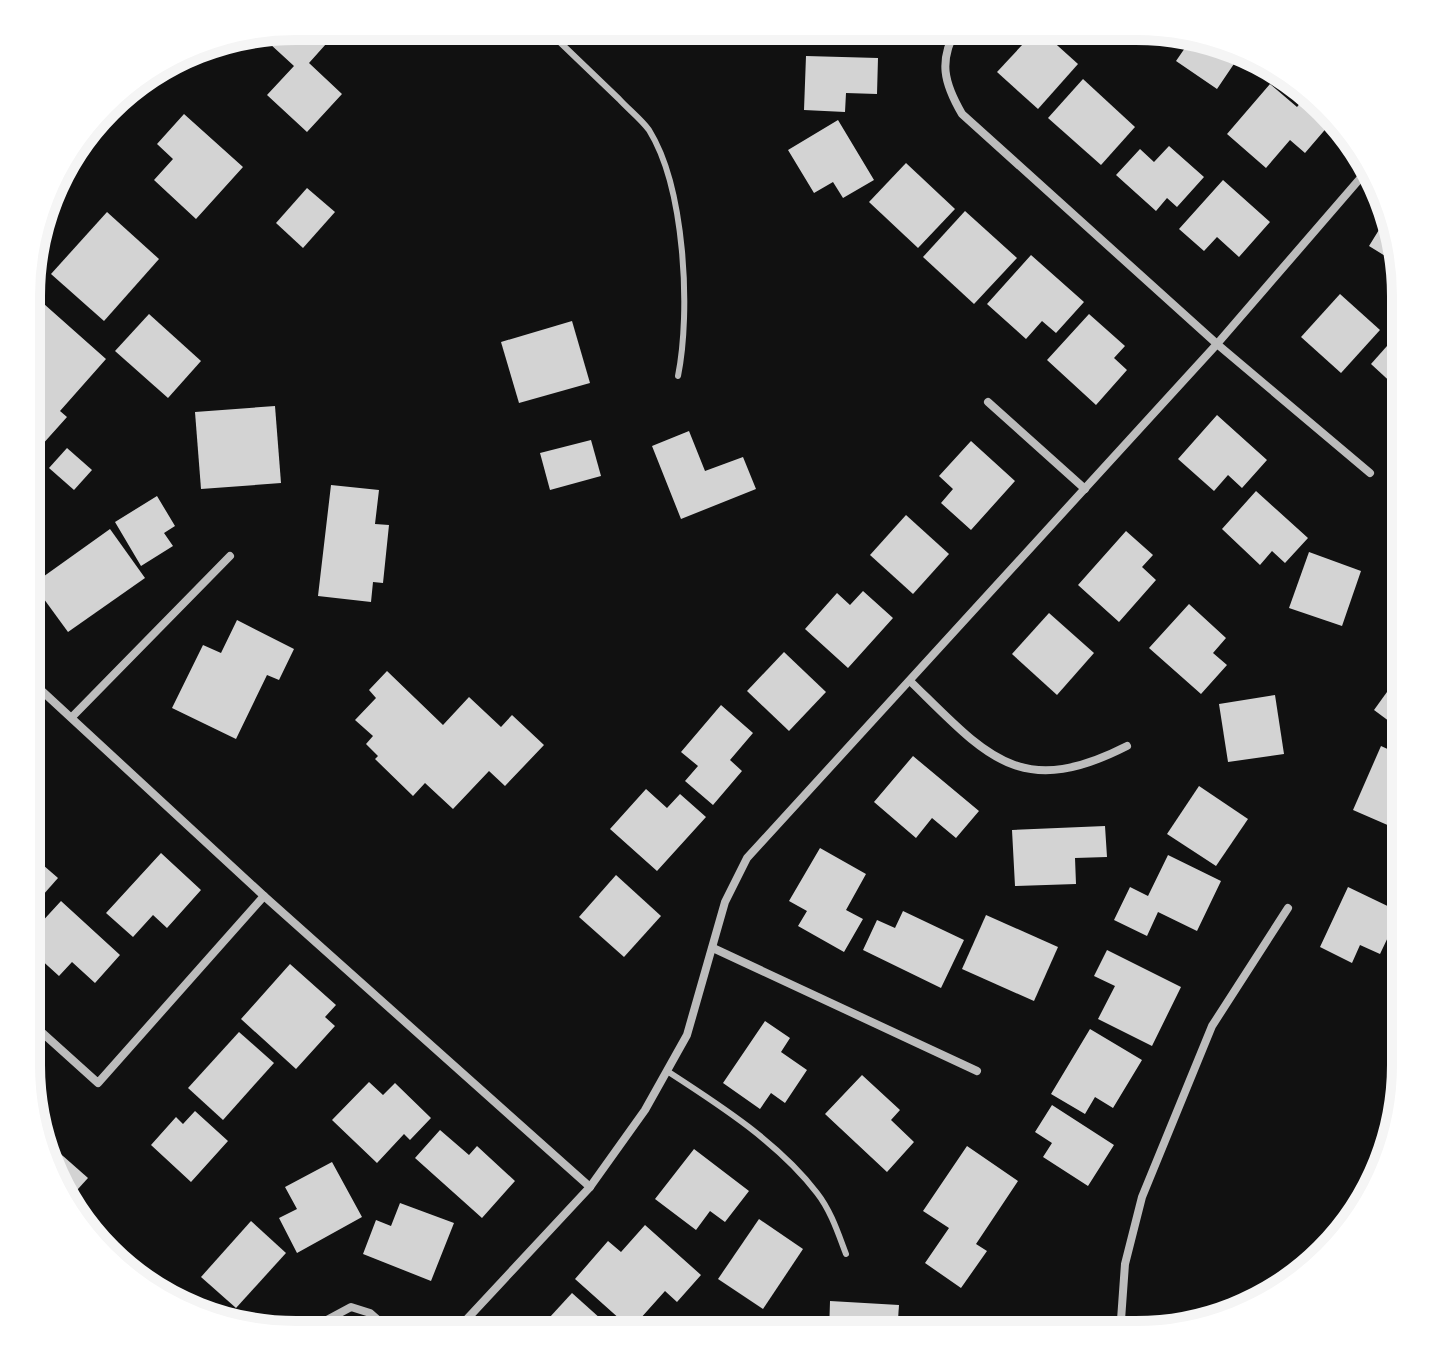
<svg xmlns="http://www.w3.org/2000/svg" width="1432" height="1361" font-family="Raleway,sans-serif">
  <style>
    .building { fill: #d3d3d3 }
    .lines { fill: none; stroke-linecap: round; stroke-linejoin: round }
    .service { stroke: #bcbcbc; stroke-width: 6 }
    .minor { stroke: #bcbcbc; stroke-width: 8 }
    .rim { fill: none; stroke: #f5f5f5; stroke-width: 10 }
  </style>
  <rect width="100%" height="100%" fill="#111"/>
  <g class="building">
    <path d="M306,26L326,44L309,63L342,94L307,132L267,95L294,66L257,32Z"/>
    <path d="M1038,28L1078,64L1038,109L997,72Z"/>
    <path d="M1175,30L1242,52L1217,89L1176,61L1187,45L1171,34Z"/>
    <path d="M806,56L878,58L877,94L846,93L845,112L804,110Z"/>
    <path d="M1083,79L1135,127L1101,165L1048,118Z"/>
    <path d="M1270,84L1297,107L1308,94L1335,118L1305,153L1290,140L1266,168L1227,134Z"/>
    <path d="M184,114L243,167L196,219L154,180L173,159L157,144Z"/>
    <path d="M838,120L874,180L843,198L833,182L814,193L788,150Z"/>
    <path d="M1169,146L1204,177L1177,207L1167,198L1156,211L1116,175L1140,149L1154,162Z"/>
    <path d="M906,163L955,209L918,248L869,202Z"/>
    <path d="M1223,180L1270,222L1239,257L1217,237L1204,251L1179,229Z"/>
    <path d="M307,188L335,212L303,248L276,223Z"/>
    <path d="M965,211L1017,258L974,304L923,257Z"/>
    <path d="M107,212L159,259L104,321L51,274Z"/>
    <path d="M1390,212L1393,227L1403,267L1369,246Z"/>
    <path d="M1031,255L1084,302L1056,333L1042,321L1026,339L987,304Z"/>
    <path d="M1340,294L1380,330L1341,373L1301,337Z"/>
    <path d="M44,304L106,359L60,411L67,417L41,446L30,436L31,319Z"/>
    <path d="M149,314L201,361L168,398L115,351Z"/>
    <path d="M1089,314L1125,346L1114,358L1127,370L1096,405L1047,360Z"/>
    <path d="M572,321L590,383L519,403L501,342Z"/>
    <path d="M1403,328L1405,379L1397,388L1371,364Z"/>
    <path d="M275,406L281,483L201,489L195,412Z"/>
    <path d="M1217,415L1267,460L1242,488L1228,475L1214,491L1178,459Z"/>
    <path d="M689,431L705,471L743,457L756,489L681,519L652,446Z"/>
    <path d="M591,440L601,476L550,490L540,453Z"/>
    <path d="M971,441L1015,481L971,530L941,503L953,489L939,476Z"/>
    <path d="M67,448L92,470L74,490L49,468Z"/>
    <path d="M331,485L379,490L375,524L389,525L383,583L373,582L371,602L318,596Z"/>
    <path d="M1256,491L1308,538L1285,563L1272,551L1260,565L1222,529Z"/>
    <path d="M157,496L175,526L164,533L173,546L141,566L115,522Z"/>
    <path d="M906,515L949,554L913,594L870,555Z"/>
    <path d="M110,529L145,578L68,632L33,584Z"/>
    <path d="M1126,531L1153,555L1142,567L1156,580L1119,622L1078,585Z"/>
    <path d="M1309,552L1361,571L1342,626L1289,608Z"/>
    <path d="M863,591L893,618L848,668L805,629L837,593L850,605Z"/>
    <path d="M1189,604L1226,638L1213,653L1227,665L1201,694L1149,648Z"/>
    <path d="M1049,613L1094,653L1057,695L1012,654Z"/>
    <path d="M237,620L294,649L279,680L267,675L236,739L172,708L203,645L221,653Z"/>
    <path d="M784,652L826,692L789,731L747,691Z"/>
    <path d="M1405,667V733L1374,710Z"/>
    <path d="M387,671L443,725L469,697L501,727L512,715L544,745L505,786L489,771L453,809L425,783L413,796L375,759L378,756L366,744L373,736L355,720L376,698L369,690Z"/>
    <path d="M1275,695L1284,754L1228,762L1219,704Z"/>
    <path d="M721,705L753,733L730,760L742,771L713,805L685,781L698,766L681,752Z"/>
    <path d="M1381,746L1405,757V816L1399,830L1353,810Z"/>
    <path d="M913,756L979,811L956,838L932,818L916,838L874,802Z"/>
    <path d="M1199,786L1248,819L1216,866L1167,834Z"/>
    <path d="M646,789L667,808L680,794L706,817L657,871L610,829Z"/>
    <path d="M1105,826L1107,857L1075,858L1076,884L1015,886L1012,830Z"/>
    <path d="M820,848L866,874L846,910L863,919L844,952L798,926L807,911L789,901Z"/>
    <path d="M28,852L58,878L27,913Z"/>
    <path d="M161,853L201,890L167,928L153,915L133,937L106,913Z"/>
    <path d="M1168,855L1221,881L1197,931L1158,912L1147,936L1114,920L1130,887L1148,896Z"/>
    <path d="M616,875L661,916L624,957L579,917Z"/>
    <path d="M1348,887L1400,912L1380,954L1360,945L1352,963L1320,947Z"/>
    <path d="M61,901L120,955L95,983L72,962L59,976L27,947V938Z"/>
    <path d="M903,911L964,940L941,988L863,950L877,920L895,928Z"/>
    <path d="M986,915L1058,947L1034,1001L962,969Z"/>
    <path d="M1107,950L1181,987L1152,1046L1098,1019L1115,986L1094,976Z"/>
    <path d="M290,964L336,1005L325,1017L335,1026L296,1069L241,1019Z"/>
    <path d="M765,1021L790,1038L781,1052L807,1070L785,1103L771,1093L760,1109L723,1083Z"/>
    <path d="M1090,1029L1142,1060L1113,1108L1095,1097L1085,1114L1051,1094Z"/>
    <path d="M239,1032L274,1063L223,1120L188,1088Z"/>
    <path d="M862,1075L900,1110L891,1120L914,1142L887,1172L825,1114Z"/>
    <path d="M369,1082L383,1095L395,1083L431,1118L410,1140L404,1134L377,1163L332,1120Z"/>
    <path d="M1052,1105L1114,1145L1088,1186L1043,1157L1052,1143L1035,1132Z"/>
    <path d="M195,1111L228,1141L191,1182L151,1145L176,1117L183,1124Z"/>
    <path d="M440,1130L469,1155L477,1146L515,1181L482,1218L415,1158Z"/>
    <path d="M46,1141L88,1178L67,1201L40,1152Z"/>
    <path d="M967,1146L1018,1181L976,1244L987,1251L961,1288L925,1263L949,1228L923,1211Z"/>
    <path d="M694,1149L749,1191L725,1222L710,1211L696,1230L655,1199Z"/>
    <path d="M332,1162L362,1217L297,1253L279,1218L297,1209L285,1187Z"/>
    <path d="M400,1203L454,1223L431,1281L363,1254L376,1220L391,1226Z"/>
    <path d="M759,1219L803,1249L763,1309L718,1279Z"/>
    <path d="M251,1221L286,1253L236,1308L201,1277Z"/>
    <path d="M645,1225L701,1275L677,1302L665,1291L631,1329L575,1279L608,1241L621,1252Z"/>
    <path d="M572,1293L611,1328L604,1334H544L538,1330Z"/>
    <path d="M830,1301L899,1305L897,1334H829Z"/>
    <path d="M222,1305L223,1319L183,1309V1306Z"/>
  </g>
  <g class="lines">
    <g class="service">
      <path d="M544,27C569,51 594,75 619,99C628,109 641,119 649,130C685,188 691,311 678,376"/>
      <path d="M667,1071C718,1104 779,1143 817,1193C831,1211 838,1233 846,1254"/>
    </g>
    <g class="minor">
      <path d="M957,28C938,61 944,83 962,114L1217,344L1370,473"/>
      <path d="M988,402L1085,489"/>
      <path d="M29,679L264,896L590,1187"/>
      <path d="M910,681C986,755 1019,801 1127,746"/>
      <path d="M72,717L230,556"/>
      <path d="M713,948L977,1071"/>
      <path d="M27,1019L98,1083L264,896"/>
      <path d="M318,1334L325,1321L351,1307L370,1313L394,1334"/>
      <path d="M453,1334L590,1187L645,1110L687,1035L725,902L747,858L1217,344L1370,167"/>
      <path d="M1120,1334L1125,1264L1142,1197L1212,1026L1288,908"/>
    </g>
  </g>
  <path d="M0 0H1432V1361H0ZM296 40H1136A256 256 0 0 1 1392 296V1065A256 256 0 0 1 1136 1321H296A256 256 0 0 1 40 1065V296A256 256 0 0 1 296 40Z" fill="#fff" fill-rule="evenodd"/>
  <path class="rim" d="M296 40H1136A256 256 0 0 1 1392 296V1065A256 256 0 0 1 1136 1321H296A256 256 0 0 1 40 1065V296A256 256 0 0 1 296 40Z"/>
</svg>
